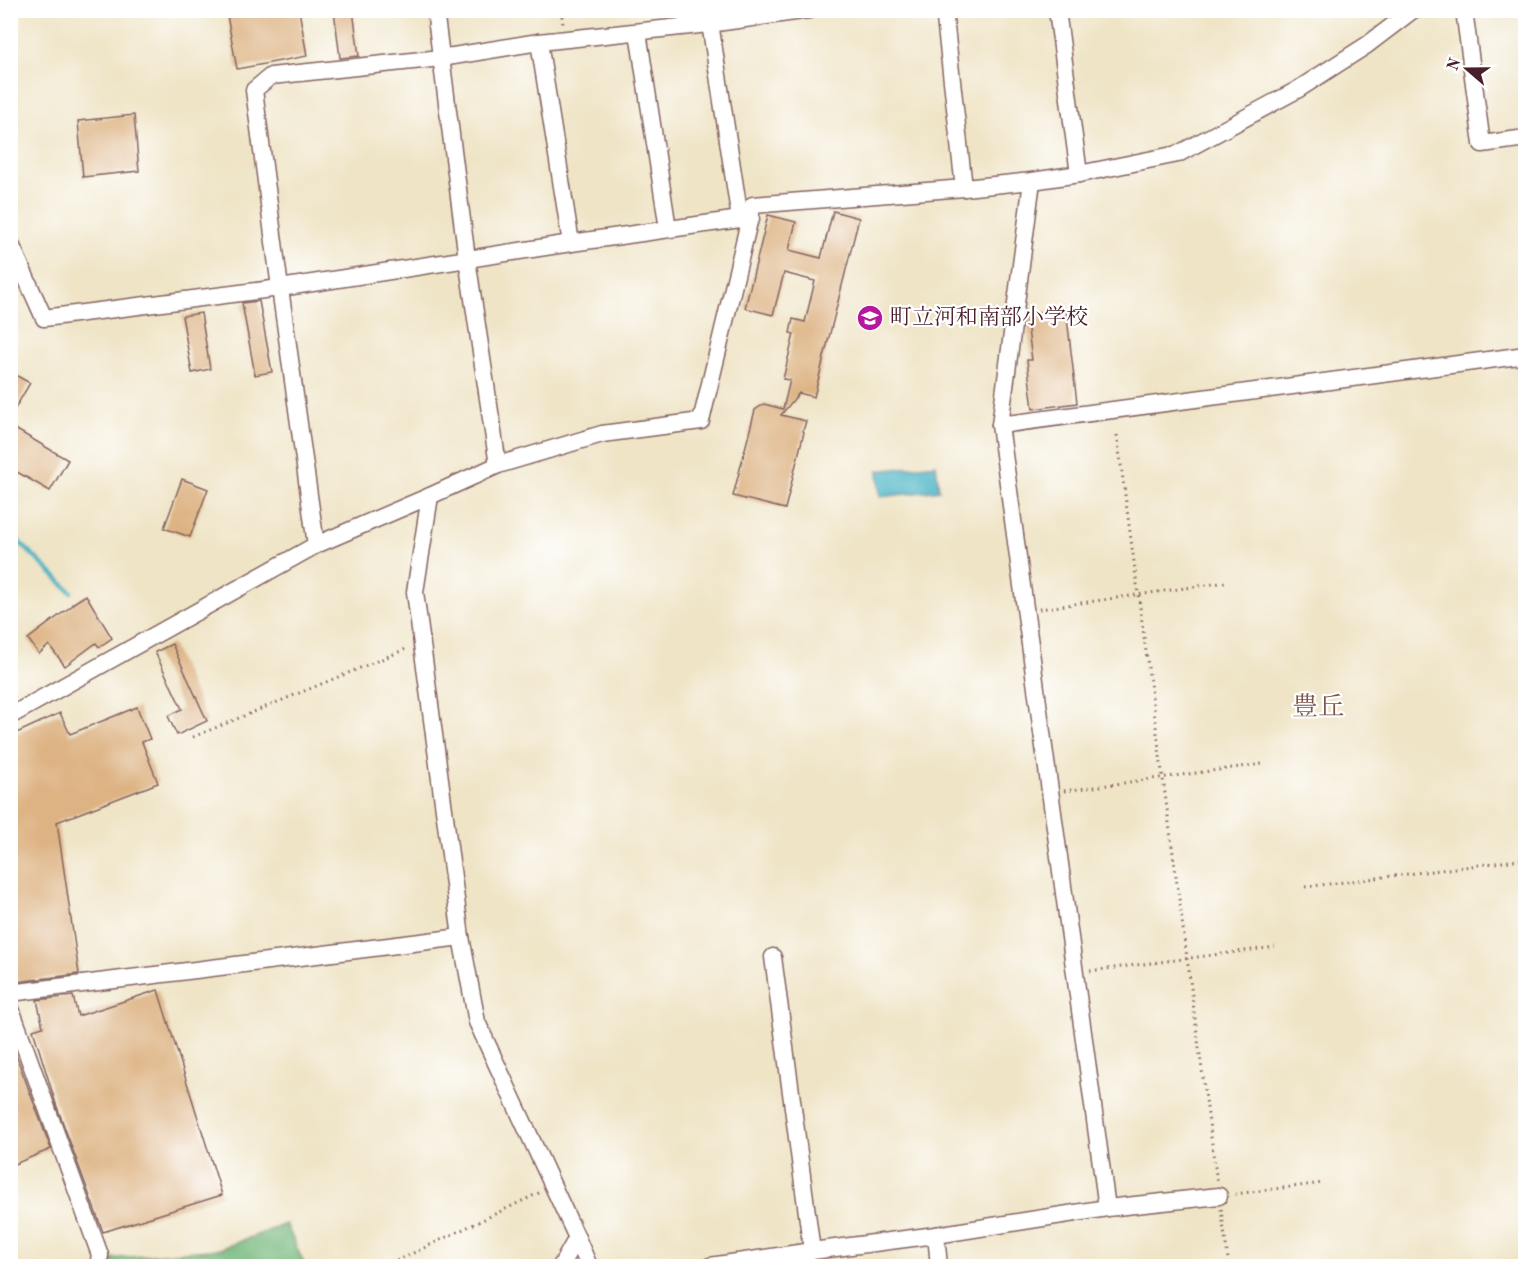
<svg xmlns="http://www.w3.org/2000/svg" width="1536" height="1277" font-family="'Old Standard TT','Noto Serif JP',serif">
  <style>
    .forest { fill: #75b87b; stroke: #606c53; stroke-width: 1.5 }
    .water { fill: #48b4c5; stroke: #496a78; stroke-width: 1.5 }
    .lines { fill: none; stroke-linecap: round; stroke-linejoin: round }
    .stream { stroke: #48b4c5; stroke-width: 4.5 }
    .building { fill: #ddb383 }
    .minor-casing { stroke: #846461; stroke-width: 19 }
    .path { stroke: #846461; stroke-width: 3; stroke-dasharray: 1.5 4.5; stroke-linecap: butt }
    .minor { stroke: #fff; stroke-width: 16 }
    .labels { text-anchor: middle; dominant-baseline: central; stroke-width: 4.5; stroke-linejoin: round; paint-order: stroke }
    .poi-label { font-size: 22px; fill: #4a1f2b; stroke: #fff; text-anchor: start }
    .quarter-label { font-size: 26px; fill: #7d534a; stroke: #fff }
  </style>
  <rect width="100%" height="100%" fill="#fff"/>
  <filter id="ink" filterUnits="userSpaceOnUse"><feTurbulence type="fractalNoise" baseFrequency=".0167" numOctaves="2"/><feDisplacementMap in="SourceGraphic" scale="12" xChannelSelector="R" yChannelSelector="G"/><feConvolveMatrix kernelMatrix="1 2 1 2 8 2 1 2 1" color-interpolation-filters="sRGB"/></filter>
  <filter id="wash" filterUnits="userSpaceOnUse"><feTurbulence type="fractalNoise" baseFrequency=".008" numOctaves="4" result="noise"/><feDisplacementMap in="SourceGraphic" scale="24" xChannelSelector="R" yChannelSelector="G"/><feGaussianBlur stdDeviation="1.35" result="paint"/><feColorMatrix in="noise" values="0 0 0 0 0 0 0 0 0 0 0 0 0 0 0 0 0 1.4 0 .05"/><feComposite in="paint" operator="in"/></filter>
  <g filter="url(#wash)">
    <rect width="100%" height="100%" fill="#efe4c6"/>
    <path class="forest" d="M286,1224L305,1266H111V1259L220,1249Z"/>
    <path class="water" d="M936,464L939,490L880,497L878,471Z"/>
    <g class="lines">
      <path class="stream" d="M10,533L71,592"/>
    </g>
    <g id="blocks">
      <g class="building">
        <path d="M226,10H299L307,56L237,69Z"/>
        <path d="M334,10H353L359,56L340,58Z"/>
        <path d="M134,115L139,171L83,177L78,121Z"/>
        <path d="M833,211L859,218L814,397L799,393L781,415L806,421L803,431L804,432L785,509L733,496L755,410L764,404L783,409L790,380L783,379L794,334L790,333L793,319L805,322L815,281L784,273L773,315L745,308L768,215L796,222L789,250L821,258Z"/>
        <path d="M259,301L272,372L255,375L242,303Z"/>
        <path d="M1066,309L1077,403L1033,409L1027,360H1032L1026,314Z"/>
        <path d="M201,313L210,369L192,373L182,316Z"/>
        <path d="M10,372L30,383L10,417Z"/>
        <path d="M10,426L68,460L50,491L10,468Z"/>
        <path d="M182,479L208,489L190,537L164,528Z"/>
        <path d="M86,595L112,638L99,647L96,643L65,666L49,645L39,654L28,639L73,605L72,604Z"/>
        <path d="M172,644L207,721L177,735L168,716L182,709L155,652Z"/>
        <path d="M137,707L150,739L142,742L158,783L57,822L79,974L16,982L10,941V759L16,756L10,744V736L60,713L70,734Z"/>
        <path d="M158,990L222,1195L103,1232L56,1104L33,1030L43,1027L37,1000L73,996L78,1016Z"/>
        <path d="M10,1039L51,1149L10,1166Z"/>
      </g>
    </g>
  </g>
  <g filter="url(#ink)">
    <use href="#blocks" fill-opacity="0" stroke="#846461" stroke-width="1.5"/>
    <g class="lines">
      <g class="minor-casing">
        <g id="minor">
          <path d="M435,10L467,259L498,465"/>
          <path d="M708,10L740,219"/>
          <path d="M944,10L964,188"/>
          <path d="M1057,10L1079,174"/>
          <path d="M1464,10L1482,144L1526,138"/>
          <path d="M638,32L668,229"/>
          <path d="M539,42L571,243"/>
          <path d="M1032,181L1000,425L1107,1208"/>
          <path d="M10,242L44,318L280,288L571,243L740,219H751"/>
          <path d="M1000,425L1526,355"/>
          <path d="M430,496L415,592L461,937L477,1022L577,1238L589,1266"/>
          <path d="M316,545L280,288L254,90L271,76L441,58L539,42L709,24L809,10"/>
          <path d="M10,716L316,545L430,496L498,465L602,434L701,421L753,205L964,188L1032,181L1079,174L1178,154L1297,90L1367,45L1413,10"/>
          <path d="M773,957L812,1251"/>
          <path d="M10,993L461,937"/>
          <path d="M10,1006L100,1255L98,1266"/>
          <path d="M936,1235L939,1266"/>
          <path d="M561,1266L577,1238"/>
          <path d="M710,1266L812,1251L936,1235L1107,1208L1219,1196"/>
        </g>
      </g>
      <g class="path">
        <path d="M561,10L563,24"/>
        <path d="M1117,435L1217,1182"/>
        <path d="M1039,609L1227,582"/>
        <path d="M193,737L406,649"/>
        <path d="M1064,791L1262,764"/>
        <path d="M1305,887L1526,859"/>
        <path d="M1090,971L1275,947"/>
        <path d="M1235,1194L1323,1183"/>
        <path d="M1221,1209L1229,1266"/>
        <path d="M386,1266L541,1192"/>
      </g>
      <use href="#minor" class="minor"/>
    </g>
  </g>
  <defs>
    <g id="school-disc" transform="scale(1.35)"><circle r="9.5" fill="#b5179e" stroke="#fff"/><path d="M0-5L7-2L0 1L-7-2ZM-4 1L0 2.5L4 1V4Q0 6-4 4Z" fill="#fff"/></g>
  </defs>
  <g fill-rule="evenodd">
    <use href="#school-disc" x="870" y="318"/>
  </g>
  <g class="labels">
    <g class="poi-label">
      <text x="890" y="318">町立河和南部小学校</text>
    </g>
    <g class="quarter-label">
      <text x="1318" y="708">豊丘</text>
    </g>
  </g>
  <rect width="1536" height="1277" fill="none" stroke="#fff" stroke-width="36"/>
  <g transform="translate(1467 69) rotate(290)" stroke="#ffffff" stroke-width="4.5" paint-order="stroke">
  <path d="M0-4.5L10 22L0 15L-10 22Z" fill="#4a1f2b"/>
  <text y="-9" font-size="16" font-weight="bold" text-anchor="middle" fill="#4a1f2b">N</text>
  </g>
</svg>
